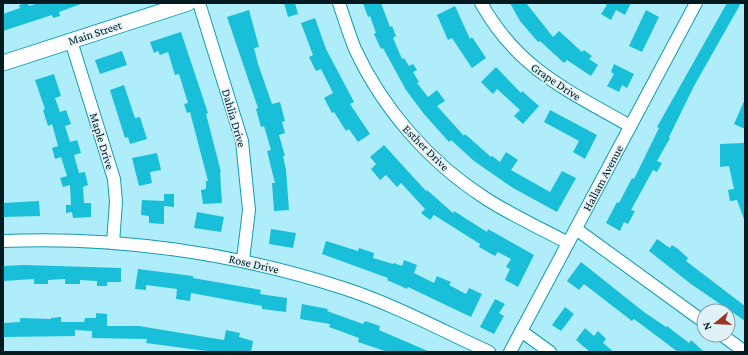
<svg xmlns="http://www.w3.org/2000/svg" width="748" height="355" font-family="'Crimson Pro',serif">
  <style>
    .building { fill: #19bed9 }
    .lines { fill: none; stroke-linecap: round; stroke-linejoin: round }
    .minor-casing { stroke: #129bb1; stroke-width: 14 }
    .major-casing { stroke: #129bb1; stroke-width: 17 }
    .minor { stroke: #fff; stroke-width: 12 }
    .major { stroke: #fff; stroke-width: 15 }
    .labels { text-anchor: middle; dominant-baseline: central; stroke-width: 3; stroke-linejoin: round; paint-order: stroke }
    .street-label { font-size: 12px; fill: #031b20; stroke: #dff2f7 }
  </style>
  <rect width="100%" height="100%" fill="#afedfb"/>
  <g class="building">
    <path d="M25,3H28L29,6L38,3L81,4L59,12L60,16L53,18L52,15L3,31V14L20,8L19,5Z"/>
    <path d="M284,3H295L298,14L288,17Z"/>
    <path d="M363,3H381L390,27L392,26L396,36L393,38L402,59L404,58L409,66L413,64L417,70L413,72L419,82L417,83L428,97L437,90L445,101L437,106L464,136L465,134L491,157L492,156L500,162L506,152L518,160L511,170L550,192L562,171L576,178L557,212L513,188L474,161L451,140L449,142L424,114L406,90L383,48L381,49L374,34L376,33L370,16L368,17Z"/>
    <path d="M510,3H526L553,37L559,31L582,52L584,50L592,56L589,59L598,65L591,76L567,60L564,63L540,41L538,42L520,21Z"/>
    <path d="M604,3H631L625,15L616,10L611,20L601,14L607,5Z"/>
    <path d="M727,3H741L694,86L669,137L670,138L657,161L662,163L657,172L653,170L631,210L635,211L628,224L624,222L620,231L606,223L617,202L619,203L632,178L634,179L659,128L657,127Z"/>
    <path d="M455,6L470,39L472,37L486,58L472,68L452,38L448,40L437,15Z"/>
    <path d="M249,10L259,47L254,48L258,64L272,104L280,102L285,121L282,122L285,133L279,135L285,156H283L286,170L289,210L274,211L272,183H275L267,151L271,150L264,126L261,127L256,109L258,108L227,17Z"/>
    <path d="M646,10L659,17L642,52L629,46Z"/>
    <path d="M315,18L326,49L354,102L350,104L370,134L358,142L349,129L346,131L334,112L332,113L324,98L333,93L321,69L316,71L309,57L313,55L301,23Z"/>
    <path d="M181,32L208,113L206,114L221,172H220L222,203L203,204L201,190L206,189V181H208L190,112L187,113L184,104L188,103L183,87L179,74L175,75L168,52L160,55L158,51L154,53L150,42Z"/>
    <path d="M122,51L127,65L100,74L95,60Z"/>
    <path d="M614,64L634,74L627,88L622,85L619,92L607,86L614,74L611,72Z"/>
    <path d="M496,67L521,93L522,91L539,106L523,124L514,116L520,110L497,89L493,94L481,82Z"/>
    <path d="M54,74L61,96L55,98L60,112L66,110L71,124L65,126L70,142L77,140L81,153L74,155L79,173L85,172L88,185L83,187L84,203H91V217L73,218L72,212L66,213V205H71L70,185L63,187L60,178L67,176L61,157L55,159L52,148L58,146L52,124L48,126L43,110L45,109L35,80Z"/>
    <path d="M124,85L135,118L140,117L147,139L130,144L128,137L125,138L110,90Z"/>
    <path d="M745,99V129L734,124Z"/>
    <path d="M550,110L597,135L585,159L573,152L579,141L544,122Z"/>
    <path d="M744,143L745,219H744L737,200L730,201L728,190L734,189L729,166L720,167V144Z"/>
    <path d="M384,145L426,191L427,190L453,213L454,211L487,232L488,229L534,255L518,287L505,280L510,269L506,267L511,259L498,252L495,256L479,247L480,244L434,215L430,220L421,213L425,209L401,183L397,187L386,175L380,180L371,169L376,164L370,157Z"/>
    <path d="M157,153L161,170L150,172L152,183L139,186L132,158Z"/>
    <path d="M164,194H174V207L164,206V224L149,223V216L141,215L142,200L164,201Z"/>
    <path d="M39,201L40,216L3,217V203Z"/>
    <path d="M197,212L224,217L221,232L194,228Z"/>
    <path d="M271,229L296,233L293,248L269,244Z"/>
    <path d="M657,239L670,248L672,245L678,249L688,258L686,261L745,306V321L691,284L649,251Z"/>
    <path d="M326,241L358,251L359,248L374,253L373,258L393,264L394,263L402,266L404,260L417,265L414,273L434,283L437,276L451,282L449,285L466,294L469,288L482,294L471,317L408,287L407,289L387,280L388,278L322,254Z"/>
    <path d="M581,262L644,312L666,327L667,326L689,343L691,340L704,352H678L634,319L632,321L584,284L579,290L567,281Z"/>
    <path d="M24,265L121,268V282H107V286H97V281L80,280V284H65V279L48,280V284H34V279L3,281V266Z"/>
    <path d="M138,269L193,276V278L261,290L260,294L287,298L286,312L262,309V306L191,293L190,301L176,299L177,289L146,285V290L135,289Z"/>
    <path d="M495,299L505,304L499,313L504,316L494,334L480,327Z"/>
    <path d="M302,304L328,309L327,311L363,324L365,321L380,326L379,330L430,352H388L358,342L359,338L329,327L330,324L300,319Z"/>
    <path d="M565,307L574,314L561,331L552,325Z"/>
    <path d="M96,313L107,314V326H139L224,340L226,330L240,333L239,337L253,341L251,352H214L146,343L147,339L92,338V331L75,330V336L3,337V323L20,322V318L51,319V318L61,317V322H84L85,318H96Z"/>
    <path d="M585,328L594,336L598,331L606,339L603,343L614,352H590L576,340Z"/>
  </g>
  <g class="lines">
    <g class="minor-casing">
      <g id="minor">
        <path d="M199,3L242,141L249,210L243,260"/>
        <path d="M339,3C344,18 349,34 355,49C383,109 429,162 485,198C511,215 540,228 568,243"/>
        <path d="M481,3C518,69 567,90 630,126"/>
        <path d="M71,41L114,179L116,202L113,243"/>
        <path d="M576,229L704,322"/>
        <path d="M3,241C116,236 235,253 343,288C393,304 441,330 489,352"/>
        <path d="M521,331L550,352"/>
        <path d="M722,335L745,352"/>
        <path d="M510,352L696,3"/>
      </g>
    </g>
    <g class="major-casing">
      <path id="major" d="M3,63L188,3"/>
    </g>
    <use href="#minor" class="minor"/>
    <use href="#major" class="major"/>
  </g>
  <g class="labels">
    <g class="street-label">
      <text transform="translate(95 33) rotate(-18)">Main Street</text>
      <text transform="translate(556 82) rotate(34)">Grape Drive</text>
      <text transform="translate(234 118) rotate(74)">Dahlia Drive</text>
      <text transform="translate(102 141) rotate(73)">Maple Drive</text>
      <text transform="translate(426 148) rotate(45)">Esther Drive</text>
      <text transform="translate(603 178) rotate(-62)">Hallam Avenue</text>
      <text transform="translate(254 264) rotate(13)">Rose Drive</text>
    </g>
  </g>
  <rect width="748" height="355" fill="none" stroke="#031b20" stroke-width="8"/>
  <g transform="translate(716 323) rotate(252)"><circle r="19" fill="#dff2f7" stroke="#879ca1"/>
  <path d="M0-3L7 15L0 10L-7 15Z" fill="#9e3520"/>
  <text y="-6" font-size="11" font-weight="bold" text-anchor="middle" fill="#031b20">N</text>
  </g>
</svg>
